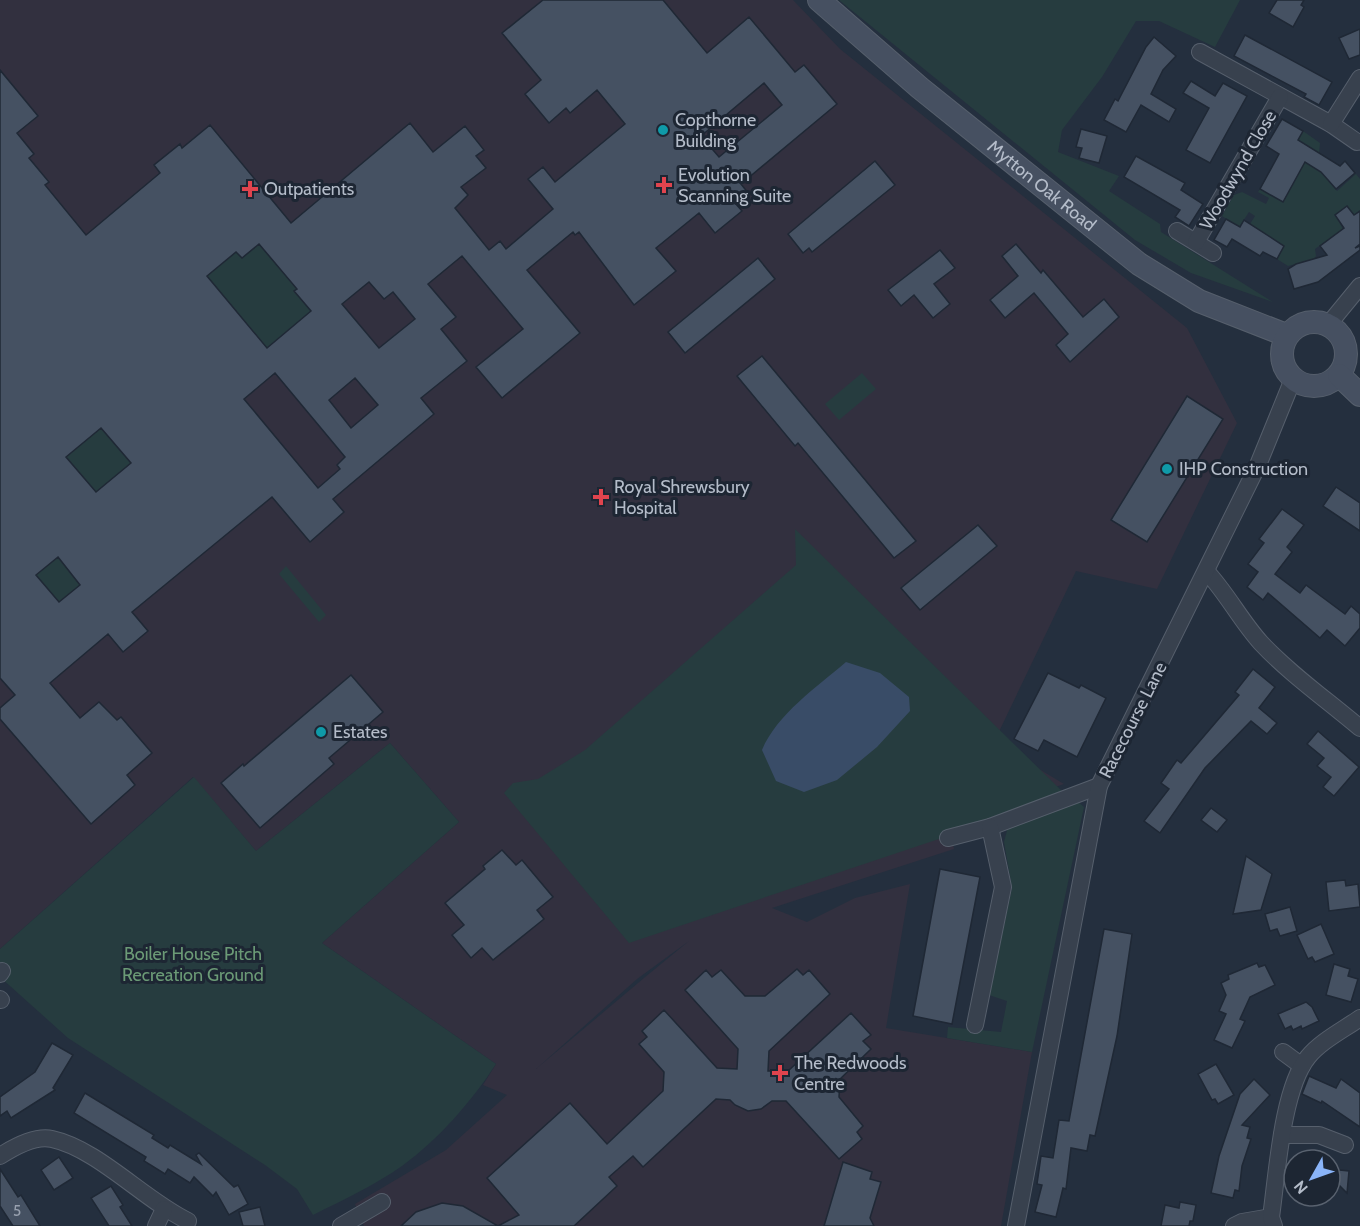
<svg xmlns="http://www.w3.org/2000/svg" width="1360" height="1226" font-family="Cabin,sans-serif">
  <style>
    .medical { fill: #32303f; fill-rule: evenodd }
    .green { fill: #263c3f }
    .water { fill: #394c67 }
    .building { fill: #455162; stroke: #1f2835; stroke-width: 1.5; fill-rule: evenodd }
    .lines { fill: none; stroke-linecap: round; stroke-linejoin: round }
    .street-casing { stroke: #565f6c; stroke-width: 18 }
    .secondary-casing { stroke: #565f6c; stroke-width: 24 }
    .street { stroke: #38414e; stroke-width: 16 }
    .secondary { stroke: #465061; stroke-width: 22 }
    .culture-dot { fill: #0f9aa8; stroke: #1d2633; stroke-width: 2 }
    .health-dot { fill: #e0444e; stroke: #1d2633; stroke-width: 2 }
    .labels { text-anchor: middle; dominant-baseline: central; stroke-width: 6; stroke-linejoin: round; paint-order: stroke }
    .number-label { font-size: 15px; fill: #98a1af }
    .poi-label { font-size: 18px; fill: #b4bcc9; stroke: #1d2633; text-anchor: start }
    .street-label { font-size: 18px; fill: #b4bcc9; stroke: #1d2633 }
    .park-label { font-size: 18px; fill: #6b9a76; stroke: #1d2633 }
  </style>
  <rect width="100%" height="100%" fill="#242f3e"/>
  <path class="medical" d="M0,0H793L840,49L1187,328L1237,423L1157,589L1076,571L994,742L1064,784L950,823L954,849L772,908L807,922L855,898L910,884L886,1028L1032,1052L1001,1226H364L355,1204L446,1150L507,1095L483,1085L496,1064L322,943L459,822L390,743L256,851L193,777L0,949ZM689,941L644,978L536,1069L637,979Z"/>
  <g class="green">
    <path d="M839,0H1240L1215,47L1159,21H1136L1102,77L1062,130L1058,152L1119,176L1109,191L1160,224L1161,232L1273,302L1191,273L1135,240Z"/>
    <path d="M1303,131L1320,143L1319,153L1325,174L1333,161L1337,168L1326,178L1337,191L1356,174L1360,179V211L1354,216L1347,206L1335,215L1343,229L1315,249L1316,256L1314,259L1288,266L1277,259L1284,246L1250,224L1255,216L1249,212L1239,227L1222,216L1234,195L1242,192L1266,204L1269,198L1258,192L1260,189L1283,202L1296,178L1288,159Z"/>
    <path d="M259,244L297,289L294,292L305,304L317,306L267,348L207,276L236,252Z"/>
    <path d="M862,373L876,389L839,420L825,404Z"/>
    <path d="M101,428L131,463L96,492L66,457Z"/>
    <path d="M795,529L1067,796L629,943L504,793L513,783L538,779L585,750L796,565Z"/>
    <path d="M58,557L80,585L59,602L36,575Z"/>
    <path d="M286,566L326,615L319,622L279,574Z"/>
    <path d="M390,743L459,822L322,943L496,1064C471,1102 439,1139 402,1166C375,1185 343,1200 313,1215L297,1189L265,1165L68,1038L0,977V949L194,777L256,851Z"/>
    <path d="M1076,800L1084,807L1032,1052L947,1038L948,1027L1001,1032L1007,1001L989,995L1012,888L1004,842L1008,827Z"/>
  </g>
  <path class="water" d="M846,662L880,673L909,697L910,711L877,747L837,780L804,792L776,781L762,750C777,714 817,687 846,662Z"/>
  <g class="building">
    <path d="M543,0H663L707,53L749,17L795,72L804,65L837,104L741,184L749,194L736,204L742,211L715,233L699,213L656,248L676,271L634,305L579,232L575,235L573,232L527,270L580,333L502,398L476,367L523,329L462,256L428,284L456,317L441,329L467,361L421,398L434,414L333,499L344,512L310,542L272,497L132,612L148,631L123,652L108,634L50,683L80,718L99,702L117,720L121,717L152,753L127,775L135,785L91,824L0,719V708L15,695L0,678V70L38,116L17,133L34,154L29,158L49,182L45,185L86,235L160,173L154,165L180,144L182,148L210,125L291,223L410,123L433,152L465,126L484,150L476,156L486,168L461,187L468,195L455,208L489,250L500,241L506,249L553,209L528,179L543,167L555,182L625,124L597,90L570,113L566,108L549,123L525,94L541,80L502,33ZM764,83L782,105L719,157L701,136ZM259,244L297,289L294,291L311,311L267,348L207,276L236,252L242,258ZM369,282L384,299L393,292L415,319L379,348L342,304ZM275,373L345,457L337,465L340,469L318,488L244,399ZM355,378L378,405L351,428L329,400ZM101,428L131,463L96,492L66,457ZM58,557L80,585L59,602L36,575Z"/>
    <path d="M1277,0H1304L1301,5L1304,7L1293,27L1269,13Z"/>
    <path d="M1360,29V55L1349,59L1339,38Z"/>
    <path d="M1245,35L1332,82L1319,105L1304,97L1306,94L1234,56Z"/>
    <path d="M1154,37L1176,56L1163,70L1151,94L1176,109L1169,122L1141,105L1126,132L1104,120L1115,99L1118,101L1146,47Z"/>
    <path d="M1191,81L1215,96L1223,83L1247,96L1210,163L1186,150L1209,108L1183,93Z"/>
    <path d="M1282,119L1303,131L1298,140L1340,166L1345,161L1355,173L1336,189L1321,172L1305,162L1283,202L1260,189L1279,154L1266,146Z"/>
    <path d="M1081,129L1107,136L1099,163L1079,158L1082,148L1076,147Z"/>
    <path d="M1136,156L1185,183L1181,190L1203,204L1189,226L1175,217L1180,210L1124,177Z"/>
    <path d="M875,161L895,185L812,252L809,248L803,253L788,234Z"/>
    <path d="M1347,206L1354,215L1360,211V244L1355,248L1360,246V250L1318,282L1294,289L1288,269L1296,264L1327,255L1320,246L1344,228L1335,215Z"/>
    <path d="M1226,219L1240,227L1244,220L1284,246L1277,259L1263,252L1260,256L1232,239L1227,247L1214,240Z"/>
    <path d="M1016,244L1041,273L1043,270L1083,317L1104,299L1119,317L1070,362L1056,345L1068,334L1034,293L1005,318L990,300L1018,276L1002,256Z"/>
    <path d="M940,250L955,268L934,284L950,304L933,318L914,295L901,306L888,290Z"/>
    <path d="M758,258L775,279L685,353L668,332Z"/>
    <path d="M762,356L916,541L894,558L798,443L795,446L737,376Z"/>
    <path d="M1187,396L1223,419L1147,542L1111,520Z"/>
    <path d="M1336,487L1360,503V531L1323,506Z"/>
    <path d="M1282,509L1304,525L1287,547L1292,552L1275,574L1300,593L1306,585L1345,614L1351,606L1360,614V628L1345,646L1327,630L1320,638L1268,593L1263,600L1247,587L1258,572L1248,564L1264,543L1259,539Z"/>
    <path d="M978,525L997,546L920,610L901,588Z"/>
    <path d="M1253,669L1275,687L1259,708L1277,723L1267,734L1251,721L1205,768L1160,833L1144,821L1169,789L1161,783L1177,760L1181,763L1239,695L1235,692Z"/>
    <path d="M1048,673L1079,688L1081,685L1106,698L1077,757L1044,740L1038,751L1014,739Z"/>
    <path d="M351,675L383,712L329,758L334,764L260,828L221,783L243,764L244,766Z"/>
    <path d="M1318,731L1359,767L1334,796L1323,787L1331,777L1317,766L1324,758L1307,744Z"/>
    <path d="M1211,808L1227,820L1217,832L1201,820Z"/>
    <path d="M502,850L516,865L522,860L553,897L537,910L544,919L493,960L482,948L471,958L452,935L464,925L445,903L485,869L483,866Z"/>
    <path d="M1246,856L1272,874L1261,910L1233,914Z"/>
    <path d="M940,869L980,877L952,1024L913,1016Z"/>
    <path d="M1345,880L1346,886L1358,884L1360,907L1329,911L1326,882Z"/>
    <path d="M1290,907L1297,931L1280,936L1277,929L1270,931L1265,914Z"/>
    <path d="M1321,924L1334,954L1315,962L1312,957L1308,959L1297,935Z"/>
    <path d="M1104,929L1132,934L1117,1036L1095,1136L1090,1135L1087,1151L1071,1148L1066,1189L1063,1188L1056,1217L1035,1212L1042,1185L1037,1184L1041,1156L1053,1158L1059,1120L1069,1121Z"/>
    <path d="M1257,963L1259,967L1265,965L1275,985L1250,997L1240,1019L1245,1021L1232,1048L1214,1040L1226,1014L1219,1011L1226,995L1221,983L1229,979L1228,975Z"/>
    <path d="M1334,964L1350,969L1348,976L1358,979L1351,1002L1326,995Z"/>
    <path d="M797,969L803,975L809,970L830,994L769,1051L768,1071H788L851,1013L871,1035L863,1041L871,1049L840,1079L839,1097L863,1126L857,1132L862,1139L839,1159L786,1101H772L761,1109L748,1111L735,1105L730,1100L716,1099L643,1167L633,1156L609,1177L617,1186L574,1226H498L519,1215L487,1178L570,1103L607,1144L663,1091L664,1072L639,1044L647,1037L642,1031L664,1010L717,1068L737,1069L738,1049L685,990L706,970L712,977L721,970L745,996H765Z"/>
    <path d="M1306,1002L1312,1007L1319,1021L1302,1029L1301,1026L1293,1030L1291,1026L1285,1029L1278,1014Z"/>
    <path d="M52,1043L73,1055L53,1088L55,1090L11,1118L7,1111L0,1116V1097L35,1072Z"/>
    <path d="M1216,1064L1234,1095L1218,1104L1215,1099L1212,1100L1198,1074Z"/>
    <path d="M1309,1076L1336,1088L1341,1079L1360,1093V1127L1322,1101L1321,1103L1302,1094Z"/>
    <path d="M1254,1079L1270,1095L1242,1125L1250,1127L1247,1138L1251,1139L1242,1166L1239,1191L1235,1190L1233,1198L1211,1193L1219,1156L1240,1094Z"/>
    <path d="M85,1093L154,1135L152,1138L168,1148L170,1145L201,1164L196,1155L199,1153L234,1187L238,1185L248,1204L229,1215L216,1192L213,1196L194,1177L190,1183L168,1169L165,1174L144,1161L146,1157L74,1113Z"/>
    <path d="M59,1157L73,1178L54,1190L41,1170Z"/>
    <path d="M843,1162L872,1172L870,1179L881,1182L870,1218L874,1226H824Z"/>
    <path d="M0,1169L18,1197L21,1195L40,1226H13L0,1206Z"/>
    <path d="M1330,1169L1349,1171L1347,1193L1330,1176Z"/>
    <path d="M111,1186L123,1205L120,1207L132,1226H109L91,1198Z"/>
    <path d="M1180,1202L1196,1205L1193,1221H1190L1189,1226H1161L1165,1205L1179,1208Z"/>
    <path d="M442,1203L463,1206L498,1226H401L416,1212Z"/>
    <path d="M260,1207L265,1226H243L239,1212Z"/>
  </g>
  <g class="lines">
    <g class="street-casing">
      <g id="street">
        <path d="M1200,52L1331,124L1357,142"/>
        <path d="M1331,124L1360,78"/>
        <path d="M1177,231L1213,253"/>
        <path d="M1196,242L1280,97"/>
        <path d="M1328,325L1360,286"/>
        <path d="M1207,572C1228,595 1241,621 1261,643C1290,674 1327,700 1360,728"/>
        <path d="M948,838L990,827L1099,786"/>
        <path d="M0,974L2,971"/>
        <path d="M0,999L1,1000"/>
        <path d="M975,1025L1003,887L990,827"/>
        <path d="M1283,1052L1302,1066"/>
        <path d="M1282,1135H1319L1345,1145"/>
        <path d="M0,1156C14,1147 35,1135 52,1139C98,1149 144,1200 188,1221"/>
        <path d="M156,1226L164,1209"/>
        <path d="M341,1226L382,1202"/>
        <path d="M1016,1226L1099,786L1258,465L1293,379"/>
        <path d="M1234,1226L1242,1222L1271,1217"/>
        <path d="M1274,1226L1271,1217C1277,1175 1282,1089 1308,1057C1321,1041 1343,1030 1360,1018"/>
      </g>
    </g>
    <g class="secondary-casing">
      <g id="secondary">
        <path id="s1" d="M819,0L920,88L1139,264L1199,301L1286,335"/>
        <circle cx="1314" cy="354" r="32"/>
        <path d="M1339,375L1360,395"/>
      </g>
    </g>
    <use href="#street" class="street"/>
    <use href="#secondary" class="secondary"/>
  </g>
  <g class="culture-dot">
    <circle cx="663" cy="130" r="6"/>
    <circle cx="1167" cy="469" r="6"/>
    <circle cx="321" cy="732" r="6"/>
  </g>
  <g class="health-dot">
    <path d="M661 176h6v6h6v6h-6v6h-6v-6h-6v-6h6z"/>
    <path d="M247 180h6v6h6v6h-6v6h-6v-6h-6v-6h6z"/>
    <path d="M598 488h6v6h6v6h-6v6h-6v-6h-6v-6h6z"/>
    <path d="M777 1064h6v6h6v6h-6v6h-6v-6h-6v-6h6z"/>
  </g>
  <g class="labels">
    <g class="number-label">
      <text x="17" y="1211">5</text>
    </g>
    <g class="poi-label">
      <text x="675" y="120">Copthorne<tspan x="675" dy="21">Building</tspan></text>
      <text x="678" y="175">Evolution<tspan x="678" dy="21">Scanning Suite</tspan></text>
      <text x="264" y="189">Outpatients</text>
      <text x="1179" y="469">IHP Construction</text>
      <text x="614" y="487">Royal Shrewsbury<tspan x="614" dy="21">Hospital</tspan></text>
      <text x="333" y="732">Estates</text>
      <text x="794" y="1063">The Redwoods<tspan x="794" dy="21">Centre</tspan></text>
    </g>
    <g class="street-label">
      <text transform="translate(1238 170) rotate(-60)">Woodwynd Close</text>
      <text stroke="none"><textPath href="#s1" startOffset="290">Mytton Oak Road</textPath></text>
      <text transform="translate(1133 720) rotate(-63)">Racecourse Lane</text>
    </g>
    <g class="park-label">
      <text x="193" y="954">Boiler House Pitch<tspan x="193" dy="21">Recreation Ground</tspan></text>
    </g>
  </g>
  <g transform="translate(1312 1178) rotate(230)"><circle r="28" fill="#1d2633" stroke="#59626f" stroke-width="1.5"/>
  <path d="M0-4.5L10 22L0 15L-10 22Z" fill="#8ab4f8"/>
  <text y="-9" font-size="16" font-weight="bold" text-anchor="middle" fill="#b4bcc9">N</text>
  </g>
</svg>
